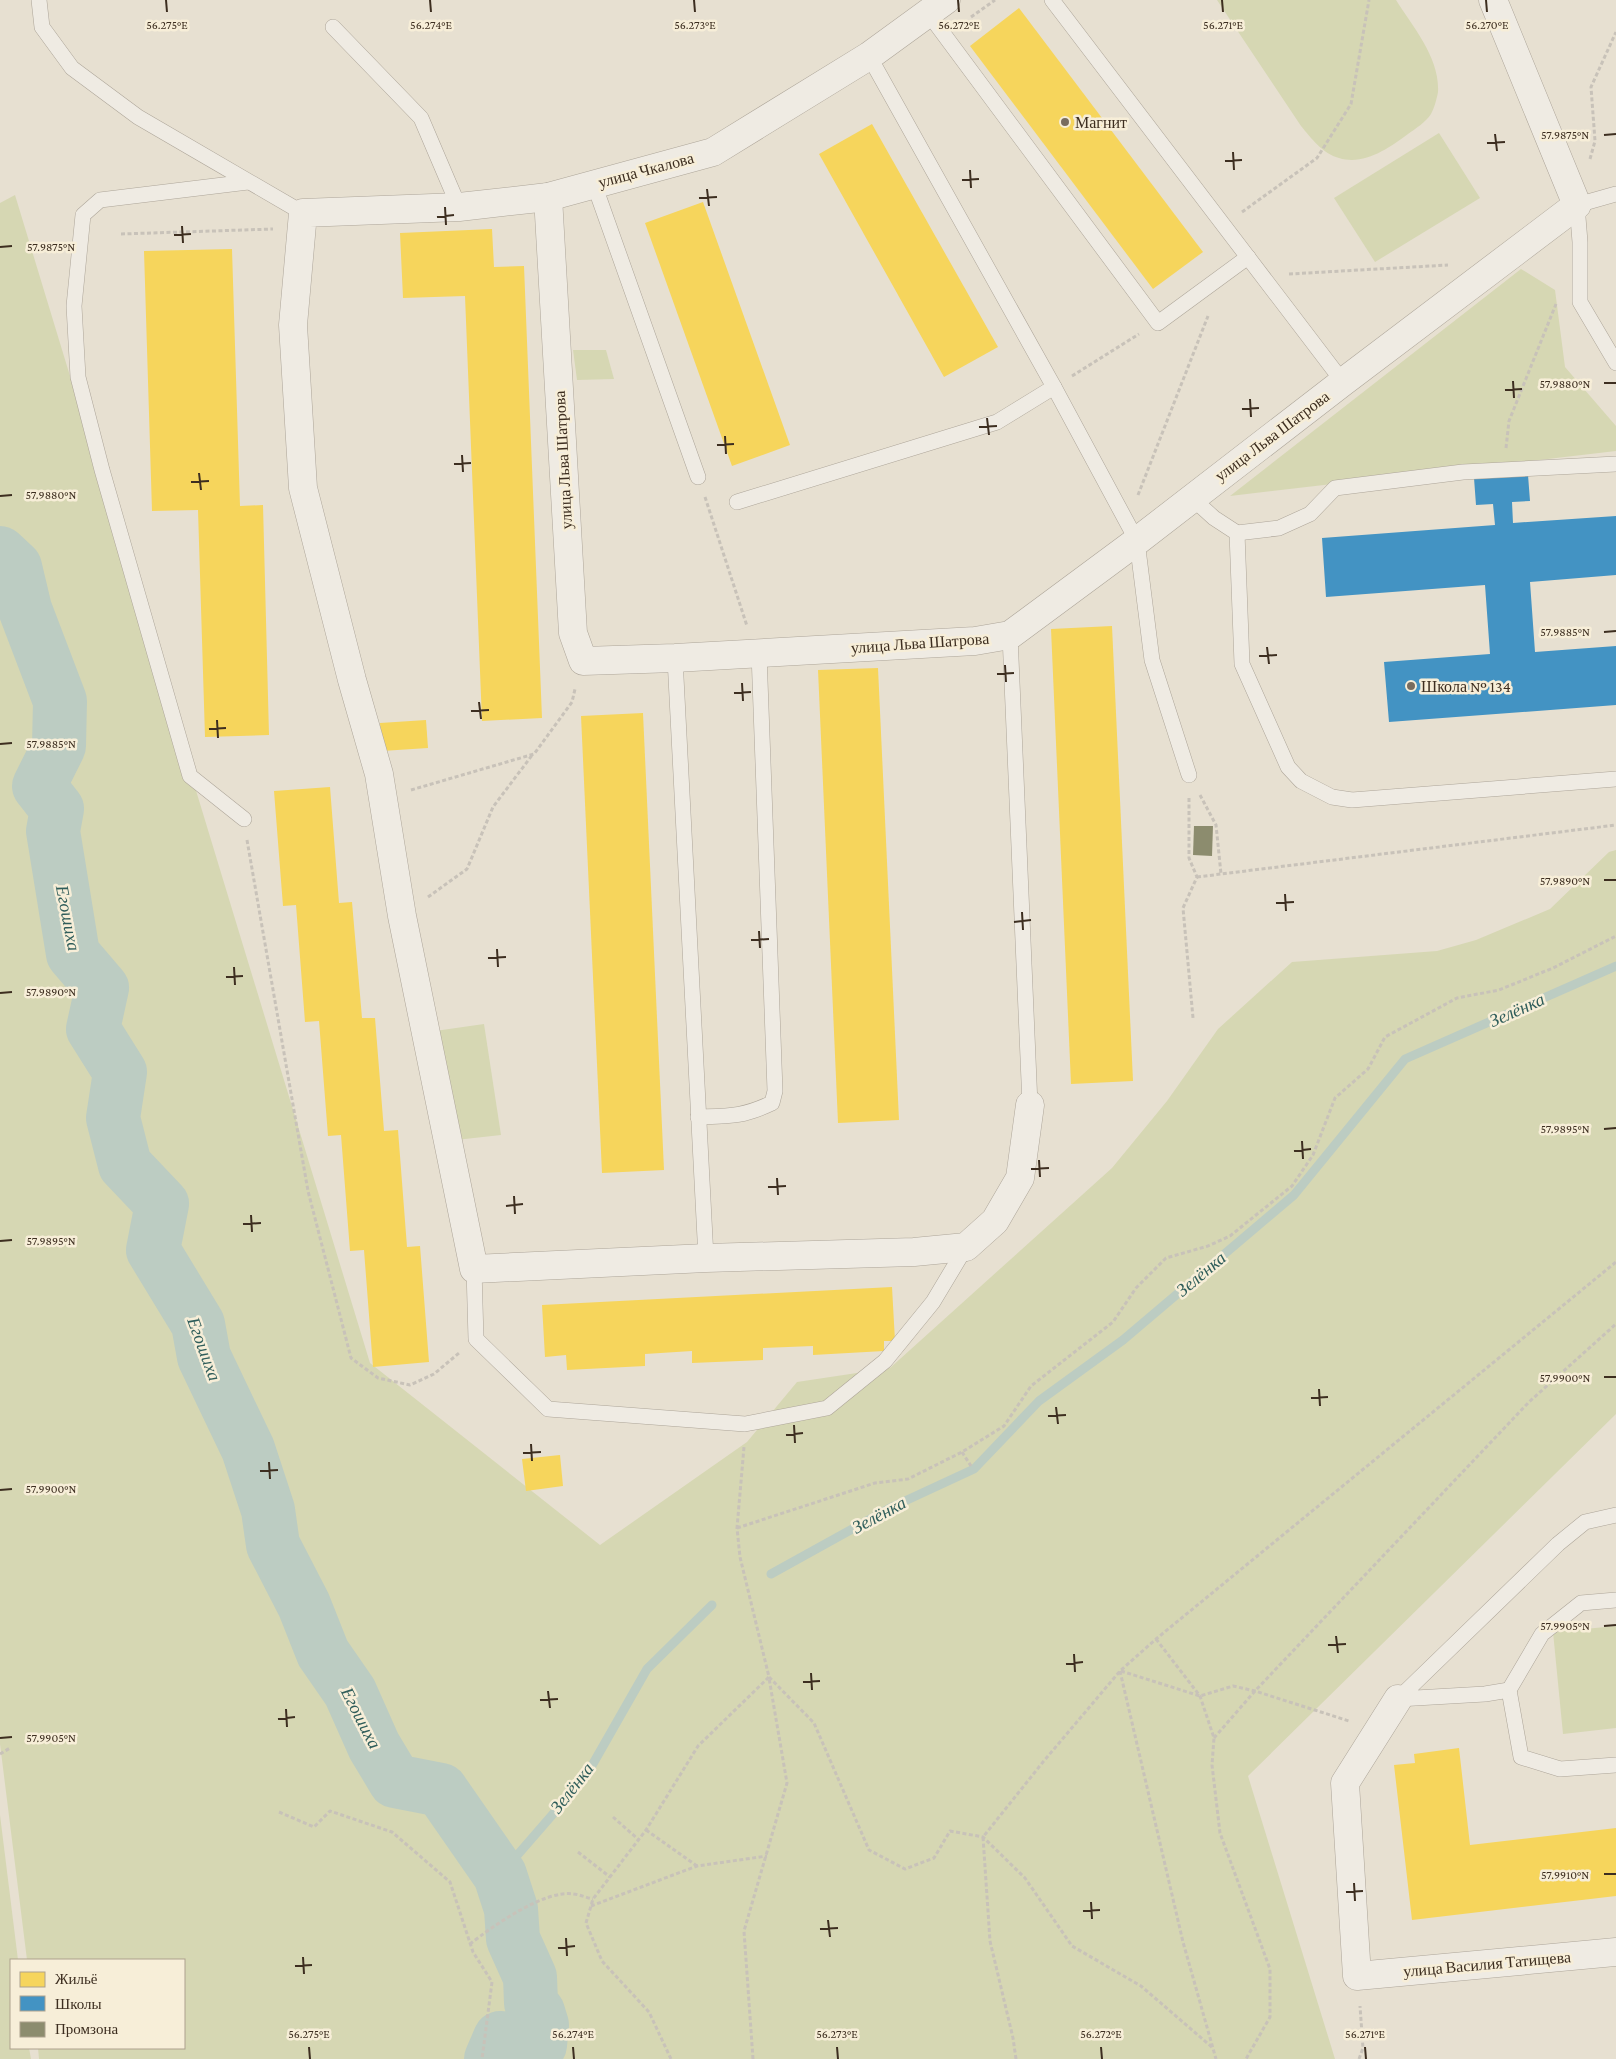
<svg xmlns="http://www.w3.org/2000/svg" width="1616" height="2059" font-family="'Crimson Pro',serif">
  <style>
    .green { fill: #d6d7b3 }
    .homes { fill: #f6d55c }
    .schools { fill: #4393c3 }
    .industry { fill: #8c8c6e }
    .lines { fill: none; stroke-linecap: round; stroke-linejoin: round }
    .stream { stroke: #bcccc2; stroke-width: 9 }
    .river { stroke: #bcccc2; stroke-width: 54 }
    .lane-casing { stroke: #ada599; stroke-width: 16 }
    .street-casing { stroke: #ada599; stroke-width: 29 }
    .path { stroke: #c8c2b9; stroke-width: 3; stroke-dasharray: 4 2.5; stroke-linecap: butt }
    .lane { stroke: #efebe3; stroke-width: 15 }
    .street { stroke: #efebe3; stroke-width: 28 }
    .ticks { fill: none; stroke: #3d2e20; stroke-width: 2 }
    .poi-dot { fill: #786c5e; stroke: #f7eed8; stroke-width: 2 }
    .labels { text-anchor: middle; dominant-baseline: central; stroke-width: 5; stroke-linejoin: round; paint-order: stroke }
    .poi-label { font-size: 16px; fill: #3d2e20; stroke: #f7eed8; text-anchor: start }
    .street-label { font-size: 16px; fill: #3d2e20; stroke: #f7eed8 }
    .water-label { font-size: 18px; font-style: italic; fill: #2f5d5a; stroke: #f7eed8 }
    .ticks-label { font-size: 12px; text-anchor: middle; fill: #3d2e20; stroke: #f7eed8; stroke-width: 5; stroke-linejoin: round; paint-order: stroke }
  </style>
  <rect width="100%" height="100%" fill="#e7e0d1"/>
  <g class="green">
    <path d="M1217,0H1396C1413,27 1440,58 1438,92C1437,98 1434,109 1431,114C1426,122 1415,129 1408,134C1389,148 1364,166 1339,158C1323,154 1311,138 1301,126Z"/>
    <path d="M1439,133L1480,198L1375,262L1334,198Z"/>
    <path d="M15,195L370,1363L600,1545L747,1442L797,1382L890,1368L1112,1168L1167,1101L1218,1029L1292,962L1437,951L1476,940L1550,909L1609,852L1616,850V1414L1248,1776L1335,2059H39L38,2048H184V1960H27L0,1744V203Z"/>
    <path d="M1521,269L1555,290L1565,367L1616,426V451L1230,496Z"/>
    <path d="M573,350H606L614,379L577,380Z"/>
    <path d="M484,1024L501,1135L456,1140L435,1031Z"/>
    <path d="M1616,1626V1728L1563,1734L1553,1632Z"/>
    <path d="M0,1815L18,1960H11V2048H29L31,2059H0Z"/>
  </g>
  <g class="homes">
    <path d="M1019,8L1203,252L1153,289L970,46Z"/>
    <path d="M872,124L998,347L944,377L819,154Z"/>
    <path d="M703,202L790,445L732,466L645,223Z"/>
    <path d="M492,229L494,267L524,266L542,718L482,721L465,296L403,298L400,233Z"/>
    <path d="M232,249L240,506L263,505L269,735L205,737L198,510L152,511L144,251Z"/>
    <path d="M1112,626L1133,1081L1071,1084L1051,629Z"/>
    <path d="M878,668L899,1120L838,1123L818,670Z"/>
    <path d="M643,713L664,1170L602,1173L581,716Z"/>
    <path d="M426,720L428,748L382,751L380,723Z"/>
    <path d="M330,787L339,903L352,902L362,1018H375L384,1131L398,1130L407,1247L420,1246L429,1362L373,1367L364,1250L350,1251L341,1135L328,1136L319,1021L305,1022L296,905L283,906L274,791Z"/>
    <path d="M892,1287L895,1341H884V1351L813,1355V1346L763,1348V1360L692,1363V1351L645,1354V1366L567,1370L566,1355L545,1357L542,1305Z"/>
    <path d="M560,1455L563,1486L526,1491L522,1459Z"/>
    <path d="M1459,1748L1470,1845L1616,1828V1896L1412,1920L1394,1765L1415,1763L1414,1754Z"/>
  </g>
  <path class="schools" d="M1528,475L1530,501L1512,502L1513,523L1616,516V575L1530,582L1535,652L1616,646V705L1389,722L1384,662L1490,654L1485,585L1326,597L1322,538L1495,525L1493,504L1476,505L1474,478Z"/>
  <path class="industry" d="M1194,826H1213L1212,856L1193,855Z"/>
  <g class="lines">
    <g class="stream">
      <path d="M771,1574L892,1507L974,1469L1039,1401L1123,1340L1294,1195L1405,1059L1616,966"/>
      <path d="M500,1875L586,1776L647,1669L712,1605"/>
    </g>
    <path class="river" d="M0,553L15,567L25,609L60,701L59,746L39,786L57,809L53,831L73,954L102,988L93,1029L120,1072L113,1118L125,1165L162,1204L153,1250L198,1324L204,1357L248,1449L268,1510L273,1545L304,1605L323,1653L350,1692L374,1746L395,1781L441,1790L500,1875L511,1909L513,1939L530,1977L531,2003L538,2012L542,2025L540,2045L526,2051L500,2038L491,2059"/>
    <g class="lane-casing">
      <g id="lane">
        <path d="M39,0L42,27L72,68L138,117L303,213"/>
        <path d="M1052,0L1343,382"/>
        <path d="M928,13L1158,323L1248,257"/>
        <path d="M333,27L421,118L459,207"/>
        <path d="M869,56L1054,387L1137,541L1152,660L1189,775"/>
        <path d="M594,184L698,477"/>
        <path d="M1616,194L1577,205L1580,242V302L1616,363"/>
        <path d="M1192,498L1214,518L1237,533L1242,664L1288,767L1301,781L1332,797L1352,800L1616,779"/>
        <path d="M737,502L997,422L1054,387"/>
        <path d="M1237,533L1279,528L1310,514L1335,488L1463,472L1616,464"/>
        <path d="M1010,635L1030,1105"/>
        <path d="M675,658L706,1258"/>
        <path d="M244,819L190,776L102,470L78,377L74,306L83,215L100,200L248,182"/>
        <path d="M698,1117C730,1116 742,1117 772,1103L775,1091L759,653"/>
        <path d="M474,1269L476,1339L548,1409L745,1424L827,1408L885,1361L933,1302L966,1247"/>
        <path d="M1616,1515L1585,1522L1558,1544L1398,1699L1485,1694L1509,1690L1521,1757L1560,1769L1616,1765"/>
        <path d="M1509,1690L1542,1634L1581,1603L1616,1600"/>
      </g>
    </g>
    <g class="street-casing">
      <g id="street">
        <path d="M946,0L869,56L713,152L548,197L459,207L303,213L293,325L303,488L352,680L379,774L402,916L474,1269L706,1258L914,1252L966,1247L995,1221L1020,1178L1030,1105"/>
        <path d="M548,197L573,633L583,661L675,658L975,641L1010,635L1137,541L1343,382L1577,205L1493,0"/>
        <path d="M1398,1699L1345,1783L1357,1976L1616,1952"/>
      </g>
    </g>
    <g class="path">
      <path d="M971,17L995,0"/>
      <path d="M1590,159L1595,141L1591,87L1616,32"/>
      <path d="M1242,212L1317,158L1351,104L1369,0"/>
      <path d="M121,234L273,229"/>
      <path d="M1289,274L1448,265"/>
      <path d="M1072,376L1139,334"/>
      <path d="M1506,448L1509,421L1556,304"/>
      <path d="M1138,495L1208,316"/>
      <path d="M705,497L747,626"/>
      <path d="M411,790L534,754L572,702L575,689"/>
      <path d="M1200,795L1216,825L1221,874"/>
      <path d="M1189,798V858L1197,877L1183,908L1193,1018"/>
      <path d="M247,840L308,1191L351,1358L378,1378L410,1385L434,1374L459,1353"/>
      <path d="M1197,877L1616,825"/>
      <path d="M428,897L467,869L493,807L533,754"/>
      <path d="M962,1452L971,1466"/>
      <path d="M737,1528L875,1483L908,1479L962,1452L1004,1426L1031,1386L1113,1322L1136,1288L1166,1258L1208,1246L1230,1236L1292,1186L1313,1155L1335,1098L1368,1069L1385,1037L1457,998L1499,990L1553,968L1616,936"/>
      <path d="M1156,1639L1200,1696L1214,1738L1212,1765L1220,1833L1270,1969V2017L1246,2059"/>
      <path d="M1120,1671L1183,1942L1216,2059"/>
      <path d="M1121,1671L1200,1696L1233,1686L1255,1691L1349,1721"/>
      <path d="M769,1677L814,1723L869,1850L905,1869L934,1858L950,1831L983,1837L1025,1878L1072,1946L1141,1986L1213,2048"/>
      <path d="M1214,1738L1255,1691L1529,1402L1616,1324"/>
      <path d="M0,1754L10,1748"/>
      <path d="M279,1812L314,1827L330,1811L392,1832L450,1882L473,1952L492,1982L482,2059"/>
      <path d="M613,1817L639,1840"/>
      <path d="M646,1830L697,1866"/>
      <path d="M578,1852L610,1877"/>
      <path d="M591,1906L697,1866L767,1856"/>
      <path d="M470,1944C493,1926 545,1889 574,1894C581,1895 587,1898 593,1899"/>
      <path d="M671,2059L649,2012L602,1961L586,1923L593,1899L646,1830L698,1746L769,1677L740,1557L737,1528L744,1447"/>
      <path d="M753,2059L744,1931L787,1783L769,1678"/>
      <path d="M1016,2059L1013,2038L990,1941L983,1837L1043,1762L1120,1671L1156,1639L1616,1262"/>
      <path d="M1359,2059L1363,2048L1360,2006"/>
    </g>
    <use href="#lane" class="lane"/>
    <use href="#street" class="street"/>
  </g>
  <path class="ticks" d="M166,0L167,12M430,0L431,12M694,0L695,12M958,0L959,12M1222,0L1223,12M1486,0L1487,12M1495,134L1497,151M1604,135L1616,134M1487,143L1505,142M1233,152L1234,170M1225,161L1242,160M970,170L971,188M962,180L979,179M707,189L709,206M699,198L717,197M445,207L446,225M437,217L454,215M182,226L183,243M174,235L191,234M0,247L12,246M1513,381L1514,398M1604,383H1616M1505,390L1522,389M1250,399L1251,417M1242,409L1259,408M987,418L989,435M979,427L997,426M725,436L726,454M717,445L734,444M462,455L463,472M454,464L471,463M199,473L201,490M191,482L209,481M0,496L12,495M1604,632L1616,631M1267,647L1269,664M1259,656L1277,655M1005,665L1006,682M997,674L1014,673M742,683L743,701M734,693L751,692M479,702L481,719M471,711L489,710M217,720L218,738M209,729L226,728M0,744L12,743M1604,880H1616M1285,894L1286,911M1276,903L1294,902M1022,912L1023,930M1014,922L1031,920M759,931L760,948M751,940L769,939M497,949L498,967M488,958L506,957M234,967L235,985M226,977L243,976M0,993L12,992M1604,1129L1616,1128M1302,1141L1303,1159M1294,1151L1311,1149M1039,1160L1040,1177M1031,1169L1049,1168M777,1178L778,1195M768,1187L786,1186M514,1196L515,1214M506,1206L523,1204M251,1215L252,1232M243,1224L261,1223M0,1241L12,1240M1604,1377H1616M1319,1389L1320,1406M1311,1398L1328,1397M1056,1407L1058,1424M1048,1416L1066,1415M794,1425L795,1443M786,1435L803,1433M531,1444L532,1461M523,1453L541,1452M269,1462L270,1479M260,1471L278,1470M0,1490L12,1489M1604,1626L1616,1625M1336,1636L1338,1653M1328,1645L1346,1644M1074,1654L1075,1672M1066,1664L1083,1662M811,1673L812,1690M803,1682L820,1681M548,1691L550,1708M540,1700L558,1699M286,1709L287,1727M278,1719L295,1717M0,1738L12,1737M1604,1874H1616M1354,1883L1355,1901M1346,1892L1363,1891M1091,1902L1092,1919M1083,1911L1100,1910M828,1920L830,1937M820,1929L838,1928M566,1938L567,1956M558,1948L575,1946M303,1957L304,1974M295,1966L312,1965M309,2047L310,2059M573,2047L574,2059M837,2047L838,2059M1101,2047L1102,2059M1365,2047L1366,2059"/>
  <g class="poi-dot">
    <circle cx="1065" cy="122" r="5"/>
    <circle cx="1411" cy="686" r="5"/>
  </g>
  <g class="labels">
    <g class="poi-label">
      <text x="1075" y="122">Магнит</text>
      <text x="1421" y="686">Школа № 134</text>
    </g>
    <g class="street-label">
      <text transform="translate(646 170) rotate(-15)">улица Чкалова</text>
      <text transform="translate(1272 436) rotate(-37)">улица Льва Шатрова</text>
      <text transform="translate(563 460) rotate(-93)">улица Льва Шатрова</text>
      <text transform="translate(920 643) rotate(-4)">улица Льва Шатрова</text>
      <text transform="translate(1487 1964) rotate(-5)">улица Василия Татищева</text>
    </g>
    <g class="water-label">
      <text transform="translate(68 918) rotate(79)">Егошиха</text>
      <text transform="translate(1517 1010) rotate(-24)">Зелёнка</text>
      <text transform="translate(1201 1274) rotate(-40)">Зелёнка</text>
      <text transform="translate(204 1349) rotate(70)">Егошиха</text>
      <text transform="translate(879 1515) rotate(-28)">Зелёнка</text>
      <text transform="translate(361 1718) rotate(63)">Егошиха</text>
      <text transform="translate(572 1788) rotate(-52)">Зелёнка</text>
    </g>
  </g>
  <g class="ticks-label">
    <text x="167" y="29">56.275°E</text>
    <text x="431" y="29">56.274°E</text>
    <text x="695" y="29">56.273°E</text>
    <text x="959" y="29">56.272°E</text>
    <text x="1223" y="29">56.271°E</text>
    <text x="1487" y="29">56.270°E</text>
    <text x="1565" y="139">57.9875°N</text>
    <text x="51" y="251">57.9875°N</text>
    <text x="1565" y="388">57.9880°N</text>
    <text x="51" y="499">57.9880°N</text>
    <text x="1565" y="636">57.9885°N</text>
    <text x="51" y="748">57.9885°N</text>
    <text x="1565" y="885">57.9890°N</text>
    <text x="51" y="996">57.9890°N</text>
    <text x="1565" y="1133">57.9895°N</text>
    <text x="51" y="1245">57.9895°N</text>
    <text x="1565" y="1382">57.9900°N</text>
    <text x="51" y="1493">57.9900°N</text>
    <text x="1565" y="1630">57.9905°N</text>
    <text x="51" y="1742">57.9905°N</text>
    <text x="1565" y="1879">57.9910°N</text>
    <text x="309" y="2038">56.275°E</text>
    <text x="573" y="2038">56.274°E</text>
    <text x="837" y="2038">56.273°E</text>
    <text x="1101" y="2038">56.272°E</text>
    <text x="1365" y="2038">56.271°E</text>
  </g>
  <rect x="10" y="1959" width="175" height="90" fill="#f7eed8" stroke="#ada18e"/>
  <rect x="20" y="1972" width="25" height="15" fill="#f6d55c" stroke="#ada18e"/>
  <text x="55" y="1984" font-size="15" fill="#3d2e20">Жильё</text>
  <rect x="20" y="1996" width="25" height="15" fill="#4393c3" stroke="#ada18e"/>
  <text x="55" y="2009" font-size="15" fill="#3d2e20">Школы</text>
  <rect x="20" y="2022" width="25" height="15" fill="#8c8c6e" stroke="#ada18e"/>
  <text x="55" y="2034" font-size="15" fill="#3d2e20">Промзона</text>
</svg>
